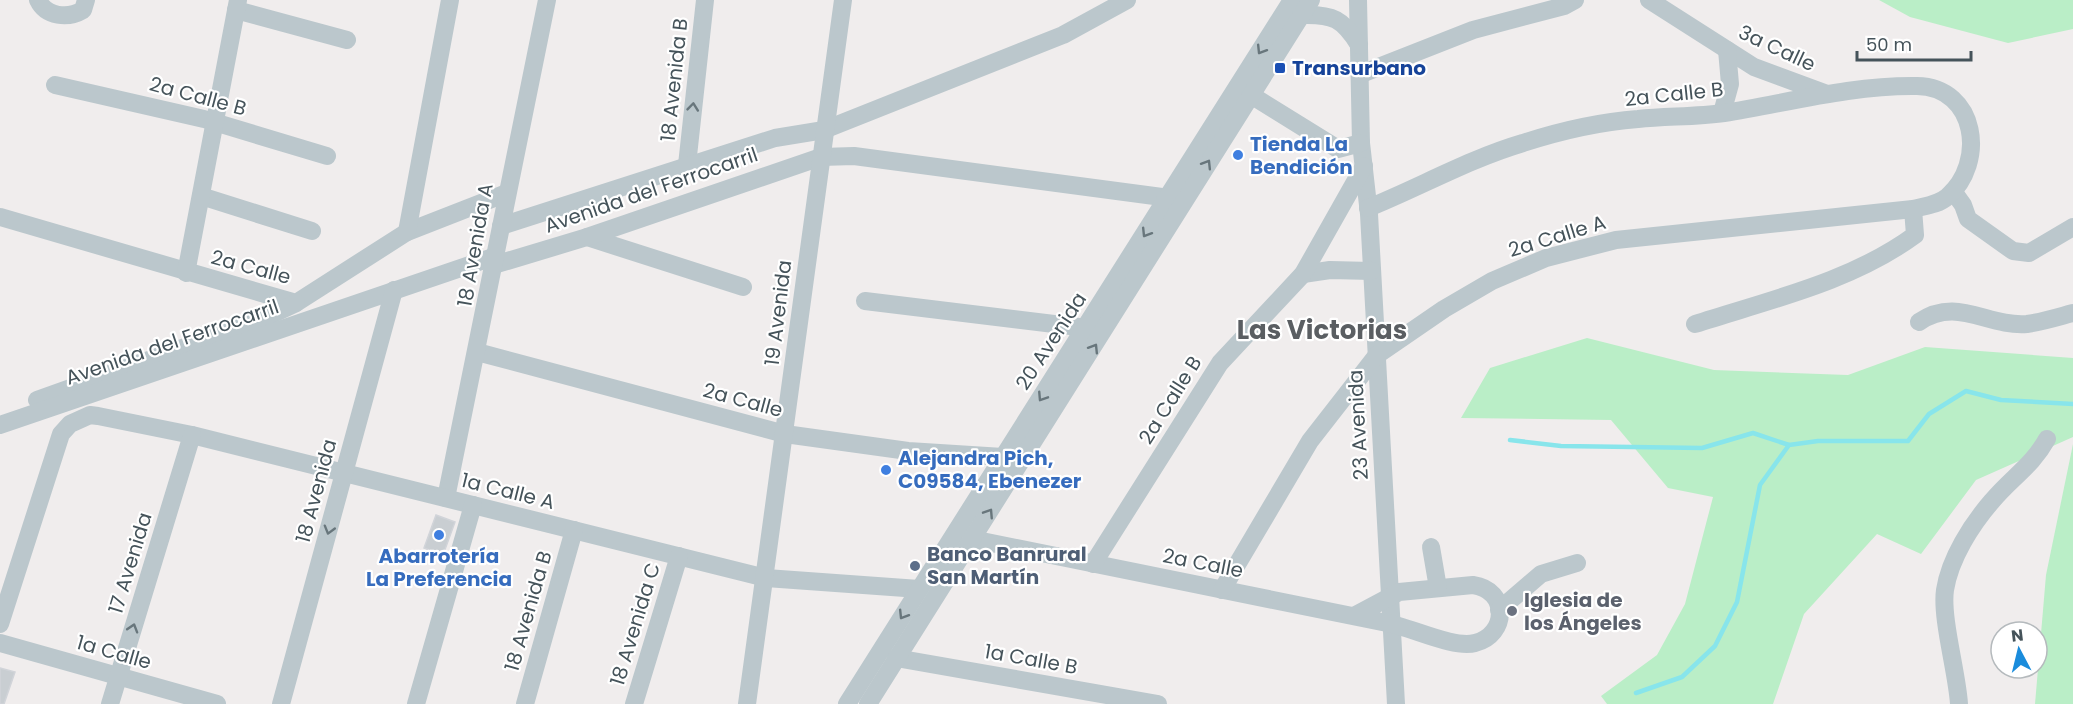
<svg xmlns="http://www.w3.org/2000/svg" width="2073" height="704" font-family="Poppins,sans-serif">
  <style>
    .green { fill: #baeec7 }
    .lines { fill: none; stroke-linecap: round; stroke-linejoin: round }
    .stream { stroke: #88e5eb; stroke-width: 4.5 }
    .building { fill: #c9ced2; stroke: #d1d4d9; stroke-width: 1.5 }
    .minor { stroke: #bbc7cc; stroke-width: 18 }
    .oneway { stroke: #68767c }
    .transit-dot { fill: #1a4fb4; stroke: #fff; stroke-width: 2 }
    .shop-dot { fill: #3f7fe0; stroke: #fff; stroke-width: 2 }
    .service-dot { fill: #5c6f8a; stroke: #fff; stroke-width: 2 }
    .worship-dot { fill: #6b7280; stroke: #fff; stroke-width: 2 }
    .labels { text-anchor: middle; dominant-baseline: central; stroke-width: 4.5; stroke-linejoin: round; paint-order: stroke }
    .street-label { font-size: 20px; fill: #45535a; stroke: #fff }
    .transit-label { font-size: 20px; font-weight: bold; fill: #164399; stroke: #fff; text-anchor: start }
    .shop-label { font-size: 20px; font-weight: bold; fill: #366cbe; stroke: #fff; text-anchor: start }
    .service-label { font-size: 20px; font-weight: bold; fill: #4e5e75; stroke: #fff; text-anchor: start }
    .worship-label { font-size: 20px; font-weight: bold; fill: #5b616d; stroke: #fff; text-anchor: start }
    .district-label { font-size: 26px; font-weight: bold; fill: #5a5e62; stroke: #fff }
  </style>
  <rect width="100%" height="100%" fill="#f0eded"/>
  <g class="green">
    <path d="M1879,0H2073V29L2008,43L1910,17Z"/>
    <path d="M1587,338L1714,370L1848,375L1925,347L2073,358V437L1976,480L1921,554L1877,534L1804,614L1773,704H1607L1601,696L1657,655L1685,604L1713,497L1668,488L1611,420L1461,418L1490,368Z"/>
    <path d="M2073,444V704H2035L2046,575Z"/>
  </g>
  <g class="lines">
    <g class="stream">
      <path d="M1510,440L1561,446L1702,448L1753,433L1789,445"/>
      <path d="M1636,693L1682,677L1715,646L1737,602L1760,485L1789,445L1818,441H1908L1929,414L1966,391L2001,400L2073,404"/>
    </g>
  </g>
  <g class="building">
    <path d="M436,515L455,522L443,555L424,548Z"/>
    <path d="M0,668L15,672L4,704H0Z"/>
  </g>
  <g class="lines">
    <g class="minor">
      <path d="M38,0C46,17 68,19 83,10L86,0"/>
      <path d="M1358,0L1361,143L1369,214L1396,704"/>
      <path d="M1649,0L1754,67L1827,94"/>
      <path d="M236,10L347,40"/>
      <path d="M1302,15C1333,14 1343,19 1359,45"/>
      <path d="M1361,74L1473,30L1564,6L1575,0"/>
      <path d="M55,85L204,119L327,156"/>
      <path d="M1251,95L1338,149L1361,143"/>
      <path d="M1722,113L1730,84L1727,50"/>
      <path d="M687,165L705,0"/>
      <path d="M1953,191L1963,205L1968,219L2013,251L2029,253L2073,227"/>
      <path d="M201,196L312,231"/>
      <path d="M0,217L296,303L407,232L507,193"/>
      <path d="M501,226L775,138L824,130L1063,35L1127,0"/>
      <path d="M407,232L450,0"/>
      <path d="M587,237L743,287"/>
      <path d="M494,265L587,237L821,157L854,156L1177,199"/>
      <path d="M186,273L238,0"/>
      <path d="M1303,274L1330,270L1372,271"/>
      <path d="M865,301L1087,328"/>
      <path d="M1919,322C1957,296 1987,327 2027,324C2042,322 2058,317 2073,313"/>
      <path d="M1695,324C1769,300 1851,282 1915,235L1913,209"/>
      <path d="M477,352L785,434L908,451L1003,457"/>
      <path d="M37,400L258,321L296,303"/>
      <path d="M0,425L496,256"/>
      <path d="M446,498L547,0"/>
      <path d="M972,539C1110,567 1249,595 1387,623C1410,627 1454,649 1475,643C1508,635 1509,590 1473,585L1399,592L1354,616"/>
      <path d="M1431,547L1438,588"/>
      <path d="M1093,564L1220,363L1303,274L1364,166"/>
      <path d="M1222,590L1310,441L1377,355L1444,309L1492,281L1546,258L1616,240L1913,209C1924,206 1938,205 1947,197C1987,163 1977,87 1917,86C1852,85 1787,103 1724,113C1696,117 1666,116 1638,119C1599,122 1560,131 1523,143C1469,159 1420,187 1368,208"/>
      <path d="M1499,610L1541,574L1577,563"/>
      <path d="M0,624L61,434L70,424L90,415L98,416L192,435L766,578L919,589"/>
      <path d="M0,643L217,704"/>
      <path d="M896,658L1158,704"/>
      <path d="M110,704L192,435"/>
      <path d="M281,704L394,290"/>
      <path d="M416,704L473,505"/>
      <path d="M525,704L574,530"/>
      <path d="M634,704L679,556"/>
      <path d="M747,704L843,0"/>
      <path d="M847,704L1292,0"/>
      <path d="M868,704L1311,0"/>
      <path d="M1959,704C1957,672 1941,618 1945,590C1950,558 1972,524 1992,501C2011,478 2032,466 2047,439"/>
    </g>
  </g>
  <defs><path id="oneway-chevron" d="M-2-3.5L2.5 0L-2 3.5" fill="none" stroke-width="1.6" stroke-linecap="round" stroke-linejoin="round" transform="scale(1.5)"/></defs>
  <g class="oneway">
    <use href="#oneway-chevron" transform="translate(1261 50) rotate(122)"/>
    <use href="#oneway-chevron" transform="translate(693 107) rotate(-84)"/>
    <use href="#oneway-chevron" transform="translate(1207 164) rotate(-58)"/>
    <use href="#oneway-chevron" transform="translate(1146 233) rotate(122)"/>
    <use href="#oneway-chevron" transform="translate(1094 348) rotate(-58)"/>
    <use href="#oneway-chevron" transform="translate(1042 397) rotate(123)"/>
    <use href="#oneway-chevron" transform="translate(989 513) rotate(-57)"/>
    <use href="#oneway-chevron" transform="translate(329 530) rotate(106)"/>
    <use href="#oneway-chevron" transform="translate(903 615) rotate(122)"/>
    <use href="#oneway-chevron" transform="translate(133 628) rotate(-73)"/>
  </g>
  <rect class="transit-dot" x="1274" y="62" width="12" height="12" rx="3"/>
  <g class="shop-dot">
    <circle cx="1238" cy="155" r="6"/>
    <circle cx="886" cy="470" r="6"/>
    <circle cx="439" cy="535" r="6"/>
  </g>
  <circle class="service-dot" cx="915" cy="566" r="6"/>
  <circle class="worship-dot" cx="1512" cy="611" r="6"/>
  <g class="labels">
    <g class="street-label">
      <text transform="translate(1777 48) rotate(25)">3a Calle</text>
      <text transform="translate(674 80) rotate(-84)">18 Avenida B</text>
      <text transform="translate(1674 94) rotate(-6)">2a Calle B</text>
      <text transform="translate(198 96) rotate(15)">2a Calle B</text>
      <text transform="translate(651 190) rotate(-19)">Avenida del Ferrocarril</text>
      <text transform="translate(1557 236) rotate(-17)">2a Calle A</text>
      <text transform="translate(475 245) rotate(-80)">18 Avenida A</text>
      <text transform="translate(251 267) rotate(15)">2a Calle</text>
      <text transform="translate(778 313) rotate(-83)">19 Avenida</text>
      <text transform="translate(1051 341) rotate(-57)">20 Avenida</text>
      <text transform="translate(172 342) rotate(-19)">Avenida del Ferrocarril</text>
      <text transform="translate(743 400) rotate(15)">2a Calle</text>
      <text transform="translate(1170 400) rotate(-58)">2a Calle B</text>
      <text transform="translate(1358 425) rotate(-93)">23 Avenida</text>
      <text transform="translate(316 491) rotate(-75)">18 Avenida</text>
      <text transform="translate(508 491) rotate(14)">1a Calle A</text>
      <text transform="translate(130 563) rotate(-73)">17 Avenida</text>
      <text transform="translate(1203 563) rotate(11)">2a Calle</text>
      <text transform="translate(528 611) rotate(-74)">18 Avenida B</text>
      <text transform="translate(635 624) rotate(-73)">18 Avenida C</text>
      <text transform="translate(114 652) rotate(16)">1a Calle</text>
      <text transform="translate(1031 659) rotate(10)">1a Calle B</text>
    </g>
    <g class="transit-label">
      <text x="1292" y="68">Transurbano</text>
    </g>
    <g class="shop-label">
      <text x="1250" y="144">Tienda La<tspan x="1250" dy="23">Bendición</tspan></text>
      <text x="898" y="458">Alejandra Pich,<tspan x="898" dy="23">C09584, Ebenezer</tspan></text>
      <text x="439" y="556" text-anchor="middle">Abarrotería<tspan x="439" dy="23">La Preferencia</tspan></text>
    </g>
    <g class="service-label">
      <text x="927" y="554">Banco Banrural<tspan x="927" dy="23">San Martín</tspan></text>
    </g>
    <g class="worship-label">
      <text x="1524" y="600">Iglesia de<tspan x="1524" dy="23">los Ángeles</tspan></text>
    </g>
    <g class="district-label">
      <text x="1322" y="330">Las Victorias</text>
    </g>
  </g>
  <g transform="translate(2019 650) rotate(353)"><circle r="28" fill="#ffffff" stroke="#b5babd" stroke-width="1.5"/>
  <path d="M0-4.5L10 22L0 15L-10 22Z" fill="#1a8cdc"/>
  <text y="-9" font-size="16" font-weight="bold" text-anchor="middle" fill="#45535a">N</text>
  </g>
  <path d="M1857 51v9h114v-9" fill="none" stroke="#45535a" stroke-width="3"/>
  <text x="1866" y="51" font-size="18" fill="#45535a" stroke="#ffffff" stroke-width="4.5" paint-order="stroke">50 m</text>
</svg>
